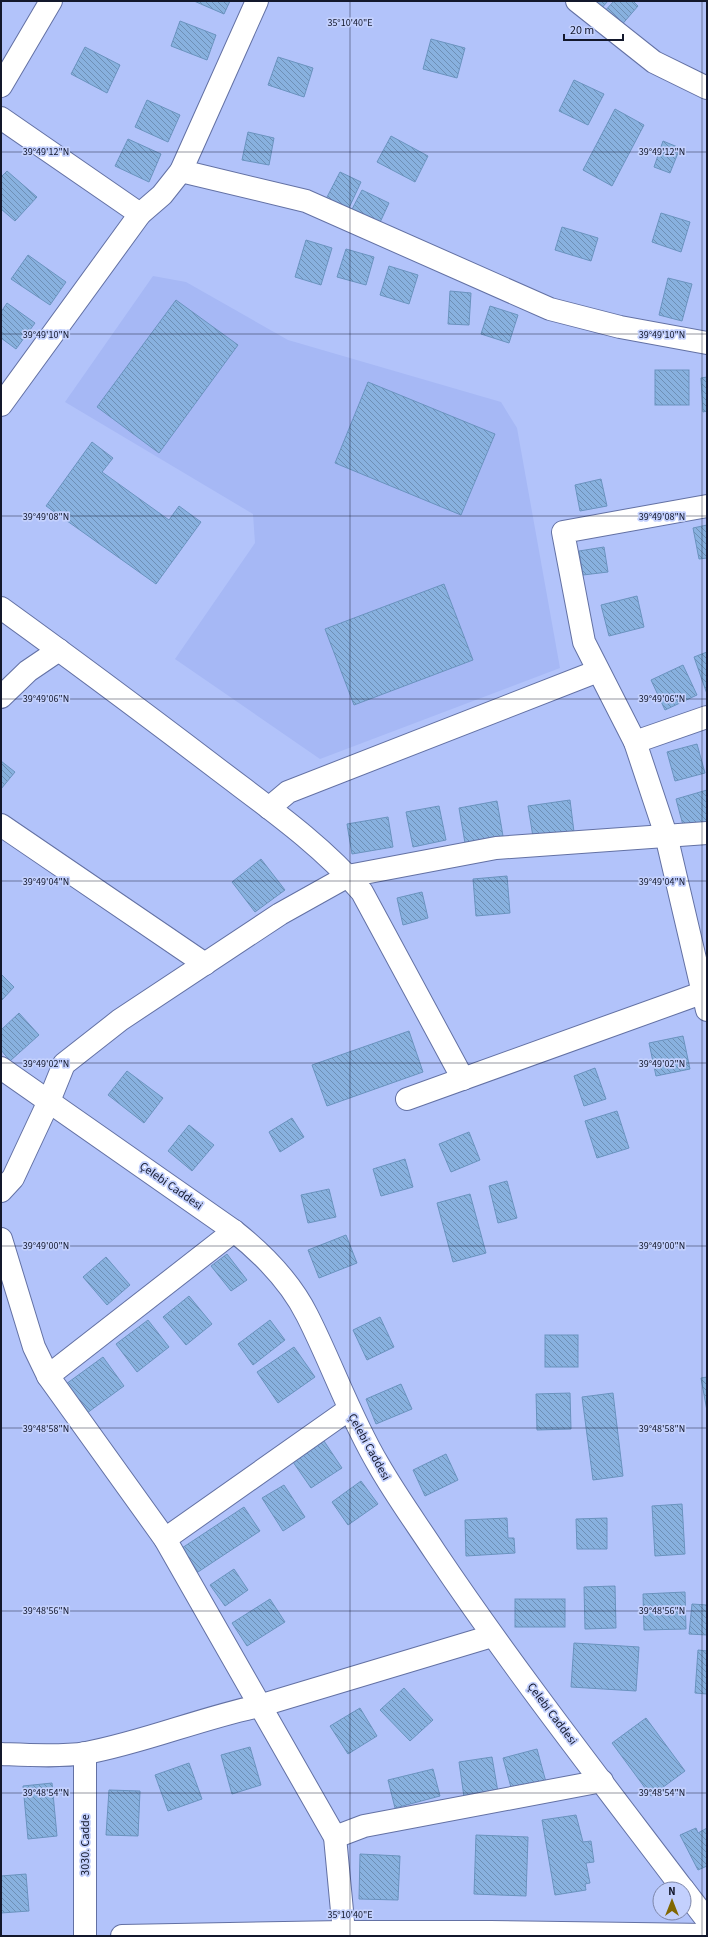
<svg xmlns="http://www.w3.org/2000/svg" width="708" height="1937" font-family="'Source Sans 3',sans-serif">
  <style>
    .built { fill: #a6b8f5 }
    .building { fill: url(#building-back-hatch); stroke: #6a93bf }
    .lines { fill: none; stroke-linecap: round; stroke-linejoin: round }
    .minor-casing { stroke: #6371a4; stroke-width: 24 }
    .minor { stroke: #fff; stroke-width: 22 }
    .ticks { fill: none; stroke: #13182c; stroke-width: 1; stroke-opacity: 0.45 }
    .labels { text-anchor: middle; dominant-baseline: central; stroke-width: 3.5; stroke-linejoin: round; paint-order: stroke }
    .street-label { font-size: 12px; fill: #13182c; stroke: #c3d0fd }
    .ticks-label { font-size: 10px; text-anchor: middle; fill: #13182c; stroke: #c3d0fd; stroke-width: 3.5; stroke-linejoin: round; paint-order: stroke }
  </style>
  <defs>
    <pattern id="building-back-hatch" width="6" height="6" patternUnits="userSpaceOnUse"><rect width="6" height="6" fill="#88b1df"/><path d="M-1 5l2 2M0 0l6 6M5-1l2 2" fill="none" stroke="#6e8fb5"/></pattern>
  </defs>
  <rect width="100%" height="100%" fill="#b2c3fa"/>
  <path class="built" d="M153,276L186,282L288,340L501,402L517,428L560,668L320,759L175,659L255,543L253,514L65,402Z"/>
  <g class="building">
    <path d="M194,1H230L224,14Z"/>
    <path d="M587,1H608L599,11Z"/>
    <path d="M614,1H633L638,6L619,28L602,14Z"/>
    <path d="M180,21L216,35L207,60L171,46Z"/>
    <path d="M431,39L465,48L457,78L423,69Z"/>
    <path d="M85,47L120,65L107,93L71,74Z"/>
    <path d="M278,57L313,68L304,97L268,85Z"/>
    <path d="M574,80L604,94L588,125L559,111Z"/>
    <path d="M147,100L180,115L168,142L135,127Z"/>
    <path d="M615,109L644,125L612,186L583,170Z"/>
    <path d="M248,132L274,138L269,165L242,160Z"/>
    <path d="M391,136L428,156L415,182L377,162Z"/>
    <path d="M128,139L161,154L149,182L115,166Z"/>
    <path d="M663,141L680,148L670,173L654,167Z"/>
    <path d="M7,171L37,197L15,221L1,209V177Z"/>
    <path d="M340,172L361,182L348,210L326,199Z"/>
    <path d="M362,190L389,203L376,231L348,217Z"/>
    <path d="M661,213L690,222L681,252L652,242Z"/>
    <path d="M562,227L598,238L591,261L555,250Z"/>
    <path d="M306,240L332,248L321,285L295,277Z"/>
    <path d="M346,249L374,257L366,285L337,277Z"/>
    <path d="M28,255L66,282L50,305L11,279Z"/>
    <path d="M389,266L418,275L409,304L380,295Z"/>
    <path d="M668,278L692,284L682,321L659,315Z"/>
    <path d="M450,291L471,293L469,325L448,324Z"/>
    <path d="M176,300L238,345L159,453L97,407Z"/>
    <path d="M7,303L35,323L16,349L1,338V312Z"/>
    <path d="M490,306L518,315L509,343L481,334Z"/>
    <rect x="655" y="370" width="34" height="35"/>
    <path d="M707,377V411L703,412L701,378Z"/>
    <path d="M368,382L495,434L461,515L335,463Z"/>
    <path d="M92,442L113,458L102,472L169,520L179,506L201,522L156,584L46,506Z"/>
    <path d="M601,479L607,506L580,511L575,485Z"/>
    <path d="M707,525V558L699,559L693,528Z"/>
    <path d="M604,547L608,572L583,575L579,551Z"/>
    <path d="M444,584L473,660L354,705L325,629Z"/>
    <path d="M637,596L644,627L609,636L601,605Z"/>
    <path d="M707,652V694L694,657Z"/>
    <path d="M683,665L697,695L665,710L651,680Z"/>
    <path d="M697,744L705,773L675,781L667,752Z"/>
    <path d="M1,761L15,772L1,789Z"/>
    <path d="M707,790V822L684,829L676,799Z"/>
    <path d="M570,800L574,832L533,837L528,806Z"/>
    <path d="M497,801L503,836L465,843L459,808Z"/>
    <path d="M439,806L446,840L413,847L406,812Z"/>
    <path d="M388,817L393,847L352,854L347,824Z"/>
    <path d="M261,859L285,890L255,912L232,882Z"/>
    <path d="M507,876L510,913L476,916L473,879Z"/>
    <path d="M422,892L428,918L403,925L397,898Z"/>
    <path d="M1,974L14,987L1,1001Z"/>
    <path d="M19,1013L39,1035L10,1061L1,1050V1030Z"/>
    <path d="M409,1031L423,1072L327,1106L312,1065Z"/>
    <path d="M683,1036L690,1069L656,1076L649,1043Z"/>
    <path d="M595,1068L606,1099L584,1106L574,1076Z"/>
    <path d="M127,1071L163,1098L144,1123L108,1095Z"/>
    <path d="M617,1111L629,1148L597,1158L585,1121Z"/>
    <path d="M292,1118L304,1137L280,1152L269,1132Z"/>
    <path d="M189,1125L214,1145L192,1171L168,1151Z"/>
    <path d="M469,1132L480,1160L451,1172L439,1144Z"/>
    <path d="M405,1159L413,1187L381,1196L373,1169Z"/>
    <path d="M507,1181L517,1218L498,1223L489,1186Z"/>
    <path d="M329,1189L336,1217L308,1223L301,1195Z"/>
    <path d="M470,1194L486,1253L453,1262L437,1203Z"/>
    <path d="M346,1235L357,1263L319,1278L308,1250Z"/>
    <path d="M227,1254L247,1280L231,1291L211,1266Z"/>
    <path d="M106,1257L130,1285L107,1305L83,1277Z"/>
    <path d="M189,1296L212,1324L186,1345L163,1317Z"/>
    <path d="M380,1317L394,1347L367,1360L353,1330Z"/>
    <path d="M148,1320L169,1347L137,1372L116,1344Z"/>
    <path d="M270,1320L285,1340L253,1365L238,1344Z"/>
    <rect x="545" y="1335" width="33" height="32"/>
    <path d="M294,1347L315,1377L278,1403L257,1372Z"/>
    <path d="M103,1357L124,1386L87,1413L66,1384Z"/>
    <path d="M707,1377V1411L701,1378Z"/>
    <path d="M401,1384L412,1409L376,1424L366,1399Z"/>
    <path d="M570,1393L571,1429L537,1430L536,1394Z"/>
    <path d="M613,1393L623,1476L593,1480L582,1397Z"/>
    <path d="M324,1441L342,1468L311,1488L293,1462Z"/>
    <path d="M446,1454L458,1480L425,1496L413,1470Z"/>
    <path d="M361,1481L378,1504L348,1525L332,1502Z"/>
    <path d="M284,1485L305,1517L283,1531L262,1498Z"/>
    <path d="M682,1504L685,1554L655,1556L652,1506Z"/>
    <path d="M244,1507L260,1531L198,1572L182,1548Z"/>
    <path d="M507,1518L508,1538H514L515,1553L466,1556L465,1520Z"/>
    <path d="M607,1518V1549H577L576,1519Z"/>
    <path d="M234,1569L248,1590L225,1606L210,1585Z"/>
    <path d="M615,1586L616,1628L585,1629L584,1587Z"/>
    <path d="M685,1592L686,1629L644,1630L643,1594Z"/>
    <path d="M270,1599L285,1622L247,1646L232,1623Z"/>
    <rect x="515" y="1599" width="50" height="28"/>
    <path d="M692,1604L707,1605V1635L689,1634Z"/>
    <path d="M574,1643L639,1647L636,1691L571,1687Z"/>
    <path d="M698,1650L707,1651V1694L695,1693Z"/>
    <path d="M404,1688L433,1720L410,1741L380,1710Z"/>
    <path d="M360,1708L377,1736L348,1754L330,1726Z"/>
    <path d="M646,1718L685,1771L651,1796L612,1743Z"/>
    <path d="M250,1747L261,1785L232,1794L221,1755Z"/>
    <path d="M537,1749L546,1782L512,1791L503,1758Z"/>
    <path d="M492,1757L498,1792L464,1797L459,1762Z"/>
    <path d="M189,1763L202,1799L168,1811L155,1775Z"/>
    <path d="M433,1769L440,1796L395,1808L388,1780Z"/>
    <path d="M52,1783L57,1836L28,1839L23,1786Z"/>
    <path d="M109,1790L140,1791L138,1836L106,1835Z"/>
    <path d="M576,1815L583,1842L591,1841L594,1862L586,1863L590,1883L585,1884L586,1890L555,1895L542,1820Z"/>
    <path d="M696,1828L698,1833L707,1828V1866L698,1870L680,1835Z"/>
    <path d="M476,1835L528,1837L526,1896L474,1894Z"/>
    <path d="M360,1854L400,1856L398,1900L359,1899Z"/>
    <path d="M26,1874L29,1911L1,1913V1876Z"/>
  </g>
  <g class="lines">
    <g class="minor-casing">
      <g id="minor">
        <path d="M577,1L654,62L707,88"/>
        <path d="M1,86L51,1"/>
        <path d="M1,118L140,214"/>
        <path d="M181,171L306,201L550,309L620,327L707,343"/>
        <path d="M1,405L140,214L162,195L181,171L257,1"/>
        <path d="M707,506L563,532L584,642L635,742L666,835L707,1010"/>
        <path d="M1,608C73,660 144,713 215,767C266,806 320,843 362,892L463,1079"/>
        <path d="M1,697L28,671L59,650"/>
        <path d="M635,742L707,717"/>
        <path d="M269,808L288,792L598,671"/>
        <path d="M1,825L205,964"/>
        <path d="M1,1068L234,1231C263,1254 290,1281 307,1315C332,1364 350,1417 378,1464C395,1494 416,1523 435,1552C513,1668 599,1778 683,1889"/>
        <path d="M407,1099L707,991"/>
        <path d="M1,1191L13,1178L49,1101L64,1064L120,1020L280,914L348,876L496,848L707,833"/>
        <path d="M1,1239L34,1347L48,1376L165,1539L335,1837L344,1932"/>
        <path d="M48,1376L234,1231"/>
        <path d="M165,1539L348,1410"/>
        <path d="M85,1753V1936"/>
        <path d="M1,1754C27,1755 61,1757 86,1753C145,1742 201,1718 259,1706L492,1636"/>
        <path d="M335,1837L364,1826L602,1781"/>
        <path d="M684,1890L707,1920"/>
        <path d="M122,1936L344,1932H490L707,1935"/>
      </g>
    </g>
    <use href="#minor" class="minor"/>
  </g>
  <path class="ticks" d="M350,1V1936M702,1V1936M1,152H707M1,334H707M1,516H707M1,699H707M1,881H707M1,1063H707M1,1246H707M1,1428H707M1,1611H707M1,1793H707"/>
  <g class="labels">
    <g class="street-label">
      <text transform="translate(171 1186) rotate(35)">Çelebi Caddesi</text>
      <text transform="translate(369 1447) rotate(61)">Çelebi Caddesi</text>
      <text transform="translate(552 1714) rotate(53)">Çelebi Caddesi</text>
      <text transform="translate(85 1845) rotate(-90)">3030. Cadde</text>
    </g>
  </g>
  <g class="ticks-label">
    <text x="350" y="26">35°10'40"E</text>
    <text x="46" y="155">39°49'12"N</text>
    <text x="662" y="155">39°49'12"N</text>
    <text x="46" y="338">39°49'10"N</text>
    <text x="662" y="338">39°49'10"N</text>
    <text x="46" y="520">39°49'08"N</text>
    <text x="662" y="520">39°49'08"N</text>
    <text x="46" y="702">39°49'06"N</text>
    <text x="662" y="702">39°49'06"N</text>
    <text x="46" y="885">39°49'04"N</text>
    <text x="662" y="885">39°49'04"N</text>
    <text x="46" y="1067">39°49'02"N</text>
    <text x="662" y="1067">39°49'02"N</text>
    <text x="46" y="1249">39°49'00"N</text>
    <text x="662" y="1249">39°49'00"N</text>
    <text x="46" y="1432">39°48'58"N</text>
    <text x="662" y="1432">39°48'58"N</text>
    <text x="46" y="1614">39°48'56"N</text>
    <text x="662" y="1614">39°48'56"N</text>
    <text x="46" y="1796">39°48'54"N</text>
    <text x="662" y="1796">39°48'54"N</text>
    <text x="350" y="1918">35°10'40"E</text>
  </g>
  <rect width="708" height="1937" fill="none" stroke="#13182c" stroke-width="4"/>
  <g transform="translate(672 1901)"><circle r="19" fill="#c3d0fd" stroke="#7d86a9"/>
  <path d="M0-3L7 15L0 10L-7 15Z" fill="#816700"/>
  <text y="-6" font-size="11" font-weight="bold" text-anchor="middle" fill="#13182c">N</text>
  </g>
  <path d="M564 34v6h59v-6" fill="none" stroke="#13182c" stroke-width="2"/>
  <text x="570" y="34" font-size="12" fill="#13182c" stroke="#c3d0fd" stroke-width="3" paint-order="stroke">20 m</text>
</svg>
